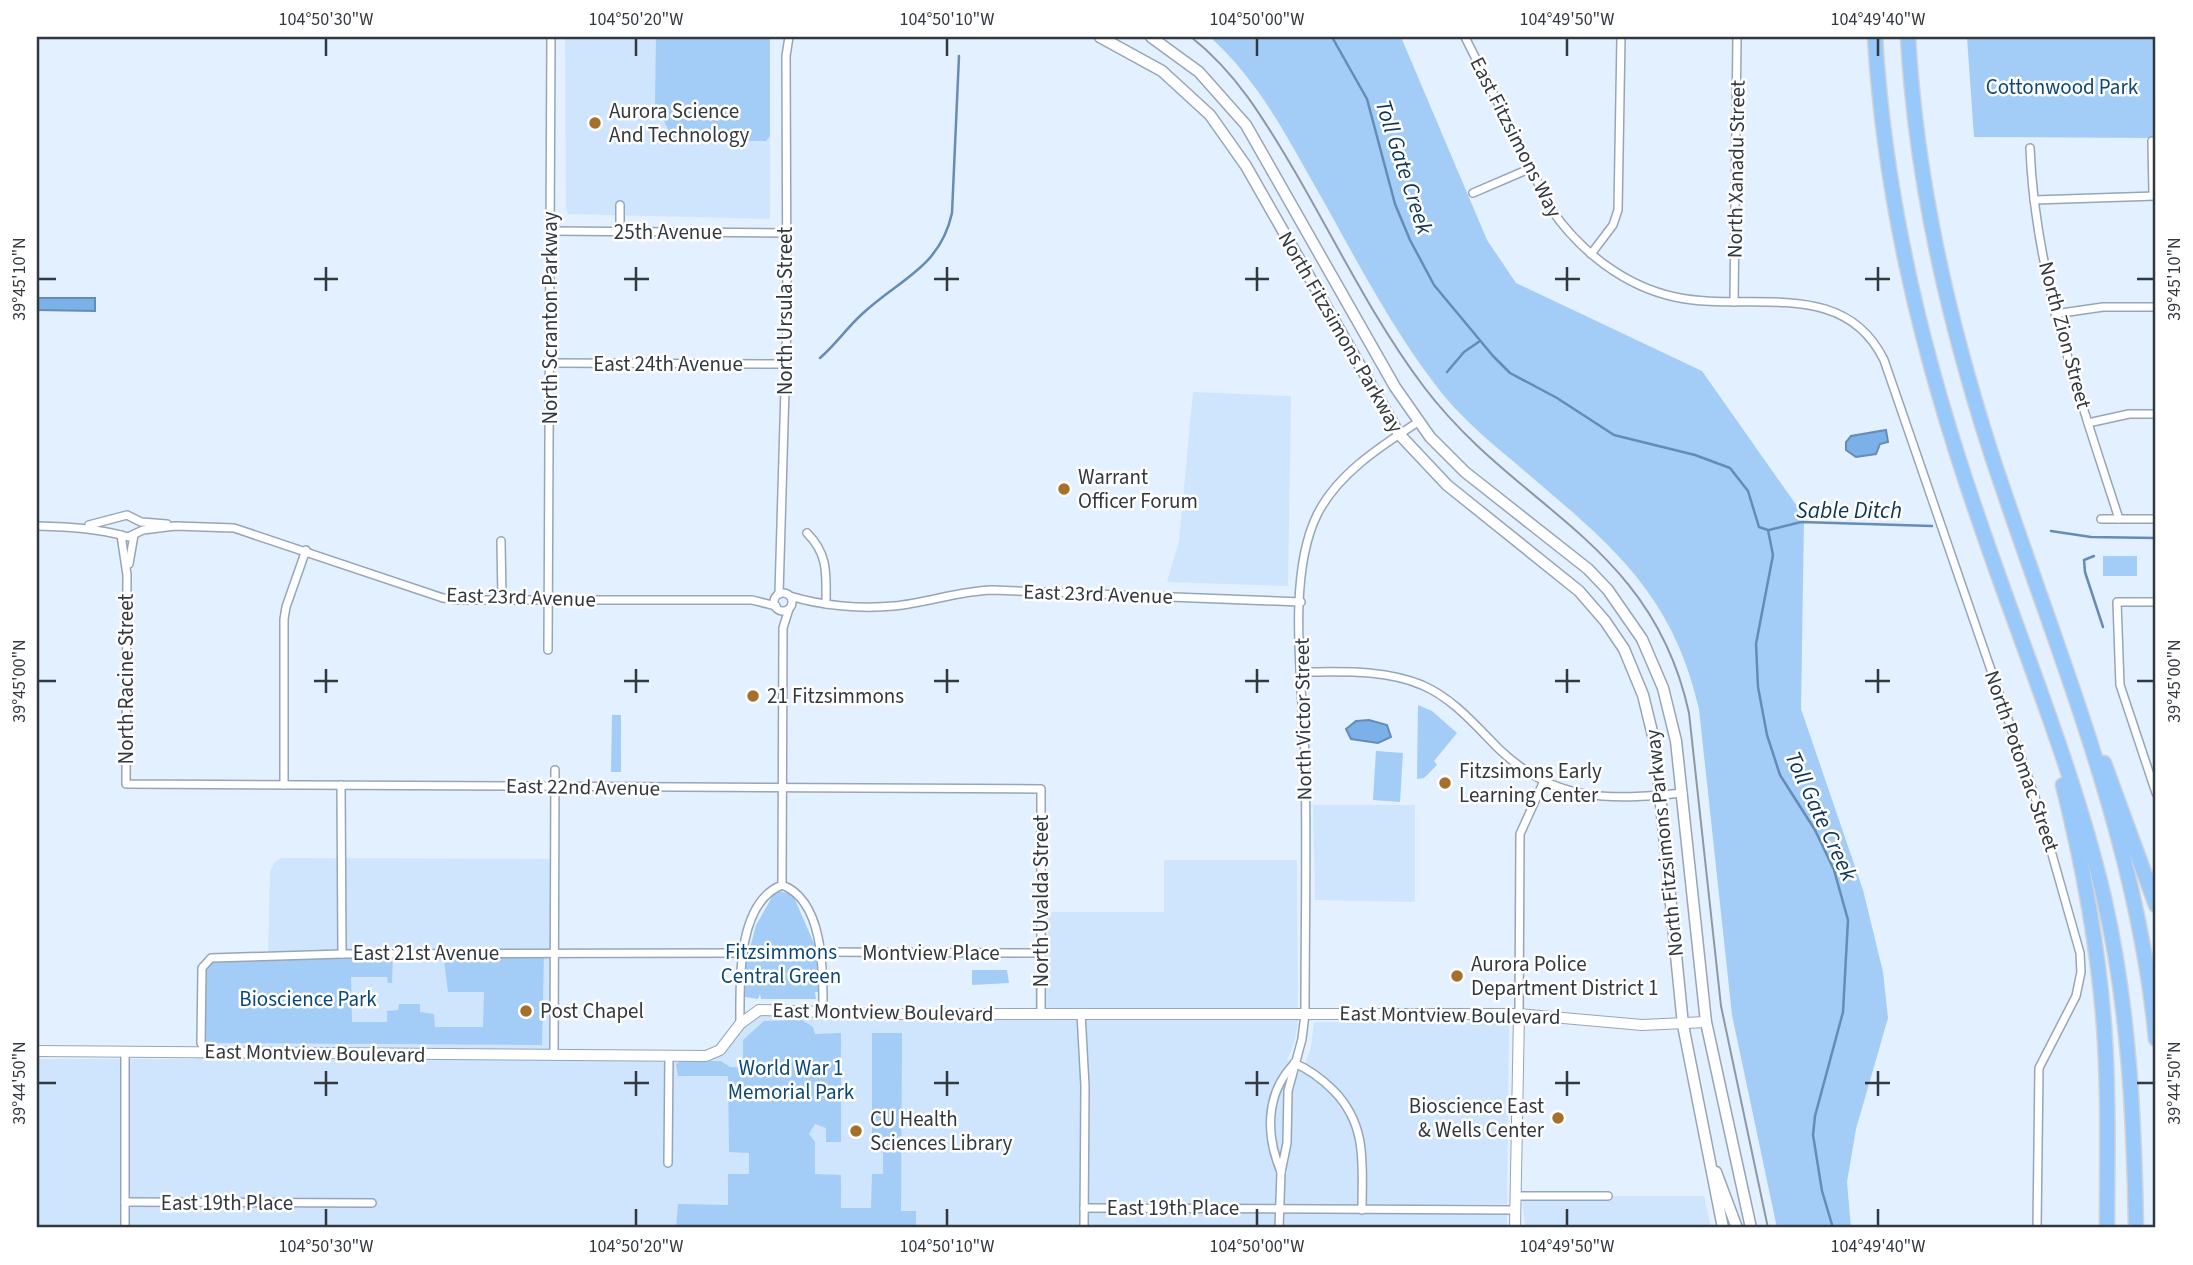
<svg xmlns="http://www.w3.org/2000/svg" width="2193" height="1265" font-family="'Source Sans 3',sans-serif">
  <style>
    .built { fill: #cee5fd }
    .green { fill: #a3ccf7 }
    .water { fill: #7bb0e8; stroke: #658cb5; stroke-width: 2 }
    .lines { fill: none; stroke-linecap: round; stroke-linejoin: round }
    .stream { stroke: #658cb5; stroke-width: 2.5 }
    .minor-casing { stroke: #96a6b8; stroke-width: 10 }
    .tertiary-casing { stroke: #96a6b8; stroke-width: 12 }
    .secondary-casing { stroke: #96a6b8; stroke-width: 13 }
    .motorway-casing { stroke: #d2d3d5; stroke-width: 17 }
    .minor { stroke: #fff; stroke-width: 7 }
    .tertiary { stroke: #fff; stroke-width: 10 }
    .secondary { stroke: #fff; stroke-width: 10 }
    .motorway { stroke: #99c8fa; stroke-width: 14 }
    .tram { stroke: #8e98a3; stroke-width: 2 }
    .ticks { fill: none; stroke: #32383f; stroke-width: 2.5 }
    .poi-dot { fill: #a5712a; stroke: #fff; stroke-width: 2.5 }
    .labels { text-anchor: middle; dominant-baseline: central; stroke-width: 5; stroke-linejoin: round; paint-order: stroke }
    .park-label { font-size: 21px; fill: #0c477a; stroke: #fff }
    .poi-label { font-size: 21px; fill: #32383f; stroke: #fff; text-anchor: start }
    .street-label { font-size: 21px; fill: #32383f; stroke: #fff }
    .water-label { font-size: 23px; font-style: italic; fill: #0d3458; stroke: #fff }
    .neatline { fill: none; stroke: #32383f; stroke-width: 2.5 }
    .ticks-label { font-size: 18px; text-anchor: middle; fill: #32383f }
  </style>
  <rect width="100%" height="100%" fill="#e2f0ff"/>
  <g class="built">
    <path d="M565,37H770V219L568,214L566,208Z"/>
    <path d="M1193,392L1291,396L1288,586L1167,582L1179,541Z"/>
    <path d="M1313,805H1415V902L1315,900Z"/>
    <path d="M281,858L555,859L554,1055H709L750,1014L1035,1013L1036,912H1164V860H1297L1298,1022L1294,1044L1287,1060L1304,1066L1311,1048L1314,1022L1509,1023L1507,1204L1362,1205V1214H1507V1228H37V1059H195L201,1043L268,957L270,872L274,863Z"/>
    <path d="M1522,1196H1704L1711,1228H1525Z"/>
  </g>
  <g class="green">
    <path d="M656,37L770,38V136L766,141L664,140L663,134L669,131L655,103Z"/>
    <path d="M1210,37H1401L1487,240L1516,283L1702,371L1804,516L1801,709L1863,890L1883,972L1888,1018L1856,1129L1847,1182L1851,1228H1777L1732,1015L1699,709C1671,586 1602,538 1513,461C1484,437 1456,413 1434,383C1383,316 1345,237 1303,165C1277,118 1250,73 1210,37Z"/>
    <path d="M1967,37H2156V138L1974,137Z"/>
    <rect x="2103" y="556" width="34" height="20"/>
    <path d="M1418,705L1432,711L1457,733L1434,761L1437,765L1424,778L1417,779Z"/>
    <path d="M612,715H621V772H611Z"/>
    <path d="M1376,751L1403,753L1400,802L1373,800Z"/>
    <path d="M779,891L793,895L816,948L818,992H815L816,999H761L760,994L758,999L745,997L746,948H750L756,925L771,899L770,896Z"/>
    <path d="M443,953H544L542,1045L201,1043L205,961L393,954L392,983H388L387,977H351L352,1022H387V1011L398,1010L399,1004H420V1012L434,1014L435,1027H483L484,992H448Z"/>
    <path d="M972,970H1007L1009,983L972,985Z"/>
    <path d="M802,1020L813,1027L815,1034L841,1033V1142H826V1128L815,1124L809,1134L815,1142V1174L841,1175V1208H871L872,1174H883V1142H872V1033H902L901,1211H916V1228H676L678,1204L728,1205V1174H749V1153L729,1152L728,1076H678L676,1064L681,1061H721L730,1067L743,1068V1040L764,1021Z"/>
  </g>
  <g class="water">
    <path d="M37,298H95V311L37,310Z"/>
    <path d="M1886,430L1888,442L1880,444L1876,454L1856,457L1846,450V442L1851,436Z"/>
    <path d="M1356,721L1369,720L1387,725L1391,737L1378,743L1351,739L1346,729Z"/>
  </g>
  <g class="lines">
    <g class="stream">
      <path d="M1332,37L1367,99L1395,204L1410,240L1434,285L1493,356L1510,373L1557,398L1614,435L1695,455L1730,468L1748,491L1759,527L1768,530L1773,555L1756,644L1758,687L1767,735L1780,775L1815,830L1834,870L1848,920L1843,1012L1815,1116L1813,1135L1822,1191L1833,1228"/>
      <path d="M820,358C835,345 846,329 861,315C899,279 940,268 952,213L959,56"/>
      <path d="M1447,372L1464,352L1480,341"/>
      <path d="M1769,530L1801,522L1932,526"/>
      <path d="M2051,531L2091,537L2156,538"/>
      <path d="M2094,556L2084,560L2085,572L2103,627"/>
    </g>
    <g class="minor-casing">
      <g id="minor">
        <path d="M1465,37L1551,209C1580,251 1624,286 1675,297C1748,313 1843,276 1884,360L2040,812L2080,953L2081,972L2076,996L2039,1068L2037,1228"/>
        <path d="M2152,141L2153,195"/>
        <path d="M2030,148C2035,277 2080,397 2119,519"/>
        <path d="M1473,193L1529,169"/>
        <path d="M2034,200L2156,196"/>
        <path d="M620,205V232"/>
        <path d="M550,231L786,233"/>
        <path d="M1591,254L1613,225L1618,210L1621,37"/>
        <path d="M1734,302L1737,37"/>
        <path d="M2055,314L2103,307H2156"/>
        <path d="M550,363L786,364"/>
        <path d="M2088,423L2129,414H2156"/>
        <path d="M2101,519H2156"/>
        <path d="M89,525L127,515L141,522L167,524"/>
        <path d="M37,526C69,527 97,528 128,537L143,530L175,526L234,528L443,598L461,600H752L776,606"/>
        <path d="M807,533C829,555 826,575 826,604"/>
        <path d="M121,535L127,575L126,784L1041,789V1014"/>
        <path d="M501,541L502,600"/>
        <path d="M129,564L134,535"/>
        <circle cx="783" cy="602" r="9"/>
        <path d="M779,594L787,320L786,56L789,37"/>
        <path d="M790,596C822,606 861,609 894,606C927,603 958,591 992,590L1301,602"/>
        <path d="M2156,602H2117L2120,685L2156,793"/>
        <path d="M548,650L551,37"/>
        <path d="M1301,672C1342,672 1383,669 1422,685C1454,699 1475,725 1499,749C1555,803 1610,800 1683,793"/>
        <path d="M284,785V619L286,607L306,550"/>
        <path d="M341,785L342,954"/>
        <path d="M782,885L783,628L789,609"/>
        <path d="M782,885C825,901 823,974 823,1011"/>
        <path d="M821,952L1041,953"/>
        <path d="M1081,1013L1085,1086L1084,1228"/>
        <path d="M1519,1014L1520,834L1544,781"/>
        <path d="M740,1024C740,984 736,903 782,885"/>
        <path d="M125,1051V1228"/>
        <path d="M205,1051L201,1043L202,968L211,958L342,954L741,953"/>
        <path d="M554,1056L555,770"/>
        <path d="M1294,1063C1311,1070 1322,1079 1334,1091C1368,1126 1362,1165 1362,1210"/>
        <path d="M668,1163L669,1056"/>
        <path d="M1281,1172C1266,1136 1265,1096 1292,1066"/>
        <path d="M1517,1196H1608"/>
        <path d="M125,1202L372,1203"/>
        <path d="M1084,1208L1515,1210"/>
        <path d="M1279,1228L1281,1172L1287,1143L1288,1091L1302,1039L1305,1014C1305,929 1307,843 1305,758C1303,687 1286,578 1317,515C1337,474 1381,446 1418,422"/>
      </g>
    </g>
    <g class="tertiary-casing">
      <g id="tertiary">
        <path d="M37,1051L706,1056L720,1050L740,1024L759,1010L883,1014H1519L1642,1025L1706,1022"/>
        <path d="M1515,1228L1519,1014"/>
      </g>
    </g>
    <g class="secondary-casing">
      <g id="secondary">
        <path d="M1100,37L1162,71L1210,115L1246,166L1399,434L1447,485L1579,591L1605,621L1624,649L1643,695L1655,744L1683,1025L1723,1228"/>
        <path d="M1151,37L1199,72L1246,125L1395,387L1430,437L1465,472L1588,569L1608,590L1642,639L1663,688L1676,741L1706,1022L1751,1228"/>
        <path d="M1716,1172L1737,1228"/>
      </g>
    </g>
    <g class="motorway-casing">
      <g id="motorway">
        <path d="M1875,37C1885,205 1925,365 1980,523C2022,647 2074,770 2104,898C2129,1007 2134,1117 2136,1228"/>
        <path d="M1908,37C1916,179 1947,315 1990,450C2053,643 2137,835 2156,1039"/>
        <path d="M2104,763L2156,905"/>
        <path d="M2063,785C2083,865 2098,944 2104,1026C2109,1093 2107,1161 2107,1228"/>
      </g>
    </g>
    <use href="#minor" class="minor"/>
    <use href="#tertiary" class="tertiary"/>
    <use href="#secondary" class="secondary"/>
    <use href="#motorway" class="motorway"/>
    <path class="tram" d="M1191,37C1237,73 1265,121 1294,170C1336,242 1374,321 1424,387C1517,510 1652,542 1689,713L1721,1006L1768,1228"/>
  </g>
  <path class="ticks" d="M326,38V56M636,38V56M947,38V56M1257,38V56M1567,38V56M1878,38V56M326,267V291M636,267V291M947,267V291M1257,267V291M1567,267V291M1878,267V291M38,279H56M314,279H338M624,279H649M934,279H959M1245,279H1269M1555,279H1580M1865,279H1890M2137,279H2154M326,669V693M636,669V693M947,669V693M1257,669V693M1567,669V693M1878,669V693M38,681H56M314,681H338M624,681H649M934,681H959M1245,681H1269M1555,681H1580M1865,681H1890M2137,681H2154M326,1071V1096M636,1071V1096M947,1071V1096M1257,1071V1096M1567,1071V1096M1878,1071V1096M38,1083H56M314,1083H338M624,1083H649M934,1083H959M1245,1083H1269M1555,1083H1580M1865,1083H1890M2137,1083H2154M326,1209V1226M636,1209V1226M947,1209V1226M1257,1209V1226M1567,1209V1226M1878,1209V1226"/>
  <g class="poi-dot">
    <circle cx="595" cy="123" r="7"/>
    <circle cx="1064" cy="489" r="7"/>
    <circle cx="753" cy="696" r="7"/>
    <circle cx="1445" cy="783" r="7"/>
    <circle cx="1457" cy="976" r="7"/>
    <circle cx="526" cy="1011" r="7"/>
    <circle cx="1558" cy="1118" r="7"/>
    <circle cx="856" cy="1131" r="7"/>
  </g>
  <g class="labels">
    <g class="park-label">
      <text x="2062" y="87">Cottonwood Park</text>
      <text x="781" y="952">Fitzsimmons<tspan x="781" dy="24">Central Green</tspan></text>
      <text x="308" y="999">Bioscience Park</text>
      <text x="791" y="1068">World War 1<tspan x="791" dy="24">Memorial Park</tspan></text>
    </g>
    <g class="poi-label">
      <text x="609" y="111">Aurora Science<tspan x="609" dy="24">And Technology</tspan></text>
      <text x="1078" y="477">Warrant<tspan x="1078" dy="24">Officer Forum</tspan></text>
      <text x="767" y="696">21 Fitzsimmons</text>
      <text x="1459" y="771">Fitzsimons Early<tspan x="1459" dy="24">Learning Center</tspan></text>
      <text x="1471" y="964">Aurora Police<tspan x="1471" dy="24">Department District 1</tspan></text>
      <text x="540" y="1011">Post Chapel</text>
      <text x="1544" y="1106" text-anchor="end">Bioscience East<tspan x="1544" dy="24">&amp; Wells Center</tspan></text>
      <text x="870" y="1119">CU Health<tspan x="870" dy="24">Sciences Library</tspan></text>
    </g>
    <g class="street-label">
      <text transform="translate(1516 137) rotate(63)">East Fitzsimons Way</text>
      <text transform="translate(1736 169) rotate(-89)">North Xanadu Street</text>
      <text x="668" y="232">25th Avenue</text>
      <text transform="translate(785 311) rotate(-90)">North Ursula Street</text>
      <text transform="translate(550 318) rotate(-90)">North Scranton Parkway</text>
      <text transform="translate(1341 332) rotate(60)">North Fitzsimons Parkway</text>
      <text transform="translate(2065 335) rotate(75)">North Zion Street</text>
      <text x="668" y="364">East 24th Avenue</text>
      <text transform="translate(1098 594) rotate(2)">East 23rd Avenue</text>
      <text transform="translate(521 597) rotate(2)">East 23rd Avenue</text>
      <text transform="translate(126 679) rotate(-90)">North Racine Street</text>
      <text transform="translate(1303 719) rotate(-91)">North Victor Street</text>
      <text transform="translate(2022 761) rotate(71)">North Potomac Street</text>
      <text transform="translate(583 787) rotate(1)">East 22nd Avenue</text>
      <text transform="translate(1664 843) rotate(-96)">North Fitzsimons Parkway</text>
      <text transform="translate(1041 901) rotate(-90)">North Uvalda Street</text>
      <text x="426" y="953">East 21st Avenue</text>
      <text x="931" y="953">Montview Place</text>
      <text transform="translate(883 1012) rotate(1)">East Montview Boulevard</text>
      <text transform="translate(1450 1015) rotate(1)">East Montview Boulevard</text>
      <text transform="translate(315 1053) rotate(1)">East Montview Boulevard</text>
      <text x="227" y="1203">East 19th Place</text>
      <text x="1173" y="1208">East 19th Place</text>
    </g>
    <g class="water-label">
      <text transform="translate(1404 167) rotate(72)">Toll Gate Creek</text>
      <text x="1849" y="510">Sable Ditch</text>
      <text transform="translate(1821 816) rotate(65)">Toll Gate Creek</text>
    </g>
  </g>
  <rect width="2193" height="1265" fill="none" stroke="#ffffff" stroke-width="77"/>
  <rect x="38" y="38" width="2116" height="1188" class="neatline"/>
  <g class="ticks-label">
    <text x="326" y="25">104°50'30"W</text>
    <text x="636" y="25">104°50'20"W</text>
    <text x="947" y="25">104°50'10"W</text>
    <text x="1257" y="25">104°50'00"W</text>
    <text x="1567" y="25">104°49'50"W</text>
    <text x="1878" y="25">104°49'40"W</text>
    <text transform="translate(19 279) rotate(-90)" y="6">39°45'10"N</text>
    <text transform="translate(2174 279) rotate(-90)" y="6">39°45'10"N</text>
    <text transform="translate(19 681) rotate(-90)" y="6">39°45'00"N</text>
    <text transform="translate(2174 681) rotate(-90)" y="6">39°45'00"N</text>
    <text transform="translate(19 1083) rotate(-90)" y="6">39°44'50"N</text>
    <text transform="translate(2174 1083) rotate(-90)" y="6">39°44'50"N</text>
    <text x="326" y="1252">104°50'30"W</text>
    <text x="636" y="1252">104°50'20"W</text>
    <text x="947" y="1252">104°50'10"W</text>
    <text x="1257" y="1252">104°50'00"W</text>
    <text x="1567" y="1252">104°49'50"W</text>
    <text x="1878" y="1252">104°49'40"W</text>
  </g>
</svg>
